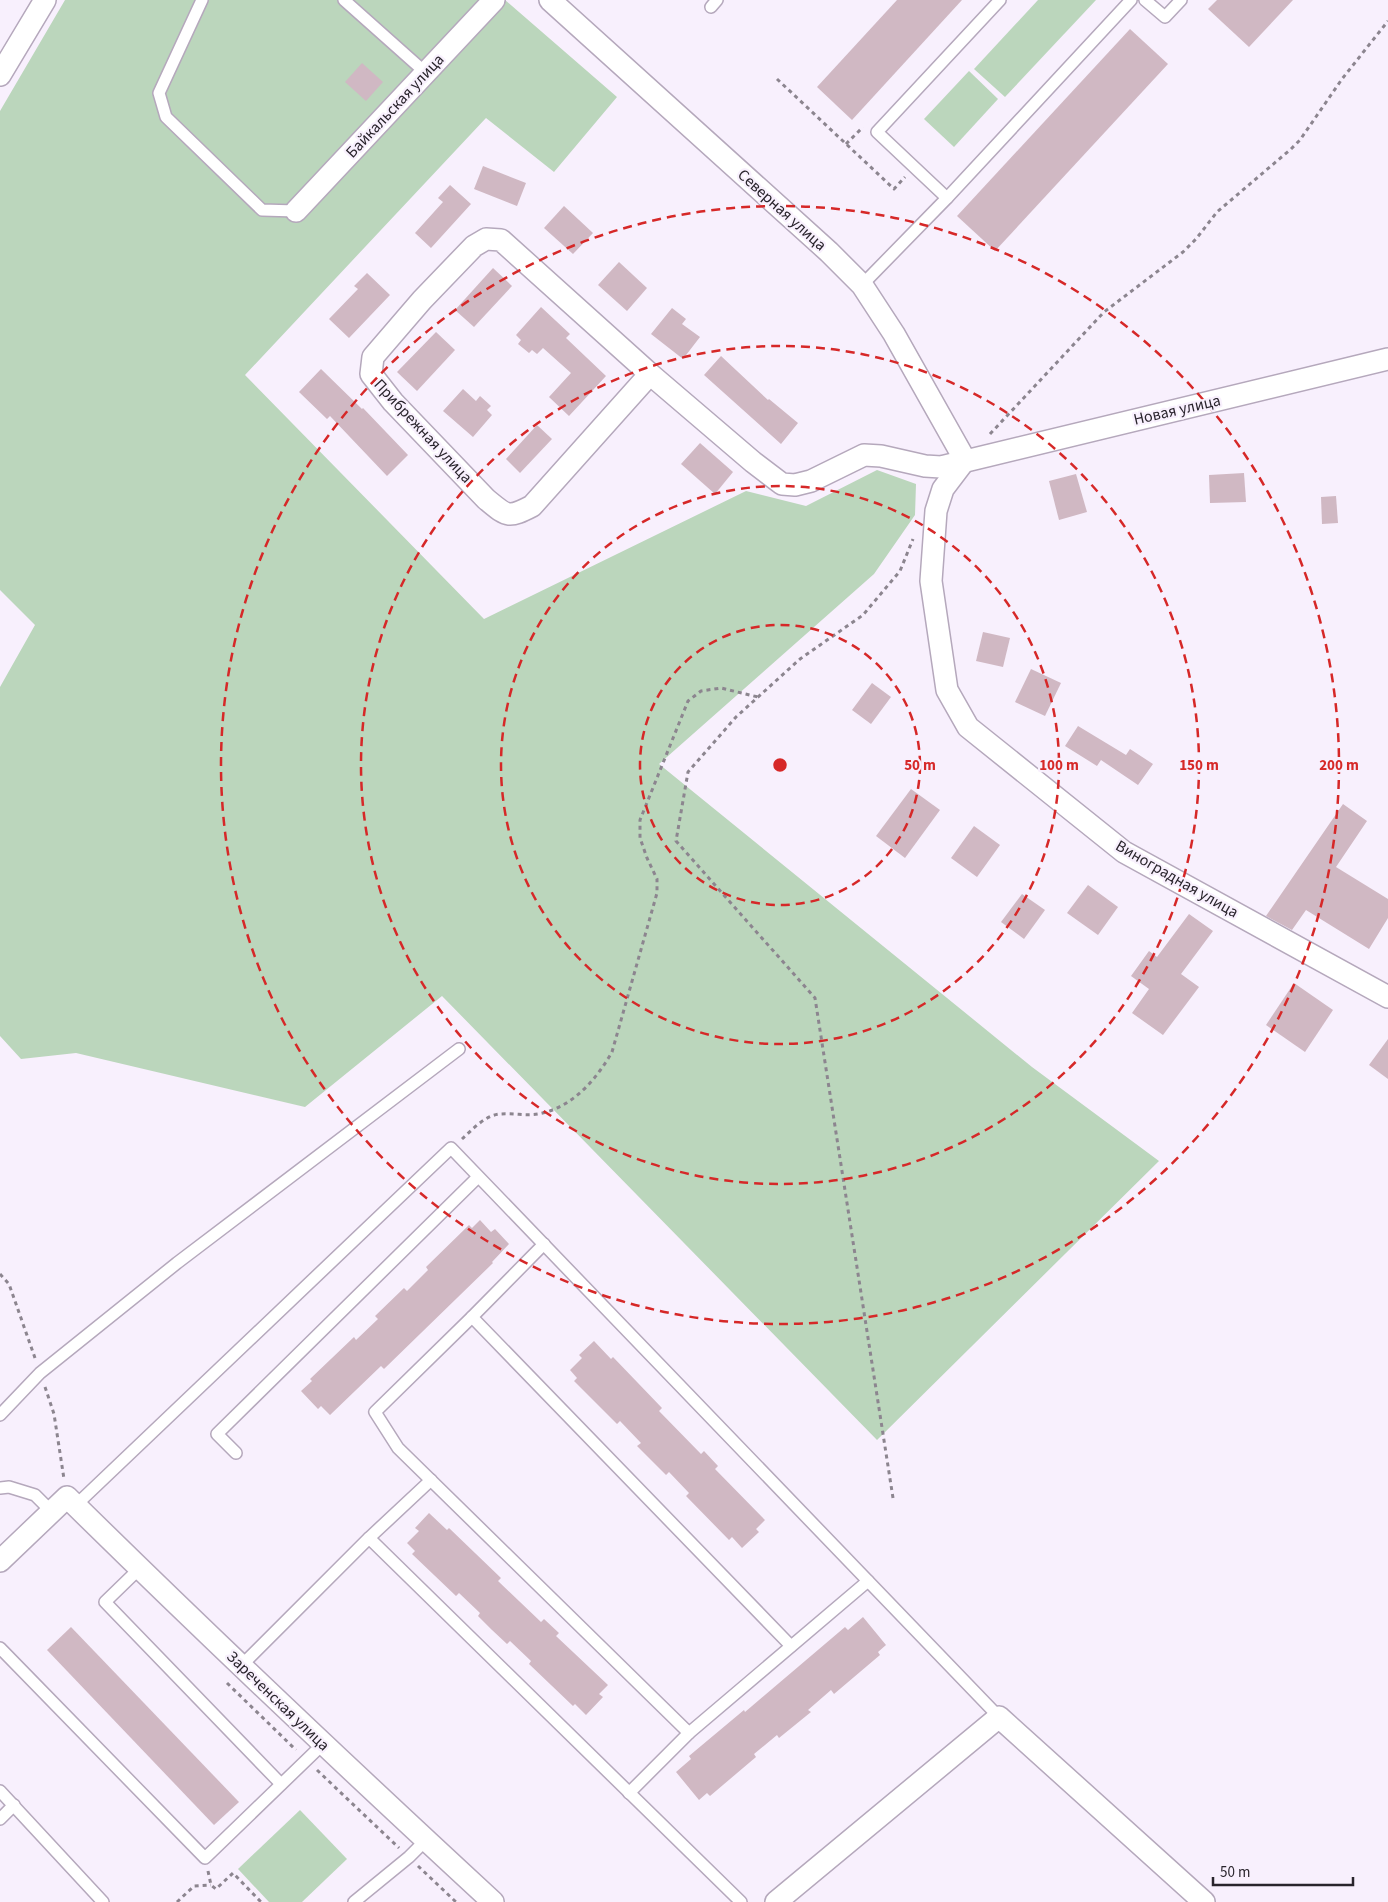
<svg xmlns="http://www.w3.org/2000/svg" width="1388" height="1902" font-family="'Source Sans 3',sans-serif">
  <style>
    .green { fill: #bbd6bc }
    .building { fill: #d0b8c3 }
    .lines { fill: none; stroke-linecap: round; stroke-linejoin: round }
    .service-casing { stroke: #b5a8bc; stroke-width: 14 }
    .minor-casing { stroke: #b5a8bc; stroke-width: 24 }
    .path { stroke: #8c858f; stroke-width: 3; stroke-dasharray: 4 4; stroke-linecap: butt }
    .service { stroke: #fff; stroke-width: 11 }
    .minor { stroke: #fff; stroke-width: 21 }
    .ring { fill: none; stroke: #d62828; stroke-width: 2.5; stroke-dasharray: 9 6 }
    .labels { text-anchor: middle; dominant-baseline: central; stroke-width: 4.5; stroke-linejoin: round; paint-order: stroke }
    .street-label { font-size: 16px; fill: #29242c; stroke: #f8f0fd }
    .centre { fill: #d62828; stroke: #f8f0fd; stroke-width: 2.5 }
    .ring-label { font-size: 15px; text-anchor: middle; font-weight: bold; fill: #d62828; stroke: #f8f0fd; stroke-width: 4.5; stroke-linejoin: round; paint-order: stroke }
  </style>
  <rect width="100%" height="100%" fill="#f8f0fd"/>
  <g class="green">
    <path d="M65,0H505L617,97L554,172L486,118L245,375L484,619L746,491L806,506L877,470L916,484L915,515L874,574L659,764L1032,1067L1159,1161L877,1440L442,996L305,1107L76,1053L21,1059L0,1036V687L35,625L0,590V111Z"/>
    <path d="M1038,0H1096L1005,97L974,69Z"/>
    <path d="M969,71L998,99L954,147L924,119Z"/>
    <path d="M300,1810L347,1859L302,1902H269L238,1869Z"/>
  </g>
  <g class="building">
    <path d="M897,0H962L852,120L817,87Z"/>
    <path d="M1217,0H1293L1249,47L1208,9Z"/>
    <path d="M1130,29L1168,64L995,251L957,216Z"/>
    <path d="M362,63L383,82L366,101L345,82Z"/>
    <path d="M483,166L526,183L517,206L474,189Z"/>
    <path d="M450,185L471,204L431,248L415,233L443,202L438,198Z"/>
    <path d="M564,206L593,233L573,254L544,228Z"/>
    <path d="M619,262L647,288L627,311L598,285Z"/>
    <path d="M493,268L512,286L474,327L455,310Z"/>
    <path d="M367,273L390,295L349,338L329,319L358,289L354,286Z"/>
    <path d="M541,307L570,334L566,338L606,376L569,416L549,397L571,373L543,348L537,354L532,350L529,353L518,344L521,340L516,335Z"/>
    <path d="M672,308L686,319L682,324L700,337L683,359L651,334Z"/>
    <path d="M436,332L455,350L417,391L397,372Z"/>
    <path d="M721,356L768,400L769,399L798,423L781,444L704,375Z"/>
    <path d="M321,369L362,409L363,408L408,455L387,476L330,416L327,419L299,392Z"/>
    <path d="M463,389L476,401L480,396L491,406L487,410L492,415L473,437L443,411Z"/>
    <path d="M537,425L552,439L520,473L506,459Z"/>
    <path d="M700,443L733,472L715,494L681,464Z"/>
    <path d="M1244,473L1246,502L1210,503L1209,475Z"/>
    <path d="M1076,474L1087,512L1059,520L1049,481Z"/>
    <path d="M1336,496L1338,523L1322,524L1321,497Z"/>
    <path d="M983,632L1010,638L1003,667L976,661Z"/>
    <path d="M1031,669L1061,683L1045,716L1015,702Z"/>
    <path d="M872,683L891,697L871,724L852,710Z"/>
    <path d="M1078,726L1126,755L1130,749L1153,764L1138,785L1101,760L1097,766L1065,746Z"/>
    <path d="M911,789L940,810L905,858L876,836Z"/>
    <path d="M1343,804L1367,821L1336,867L1388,899V918L1369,949L1306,910L1292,930L1266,916Z"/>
    <path d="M974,826L1000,845L977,877L951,858Z"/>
    <path d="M1088,885L1118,907L1098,935L1067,913Z"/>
    <path d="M1022,894L1045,910L1024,939L1001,922Z"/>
    <path d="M1189,914L1213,931L1181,974L1199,987L1163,1035L1132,1013L1149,989L1131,976L1149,951L1157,957Z"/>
    <path d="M1294,983L1333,1010L1305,1052L1266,1025Z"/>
    <path d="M1388,1039V1079L1369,1065Z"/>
    <path d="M480,1220L491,1232L495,1229L509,1244L492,1262L493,1263L384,1369L381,1366L330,1415L321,1406L318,1409L301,1391L312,1381L310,1379L354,1337L356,1340L378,1319L375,1316L404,1288L407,1291L428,1270L426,1267L469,1225L472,1228Z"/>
    <path d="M594,1341L611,1359L613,1357L662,1408L659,1411L701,1454L704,1451L718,1466L715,1469L765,1520L756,1529L759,1532L742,1548L732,1537L729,1540L686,1496L689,1493L669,1472L666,1475L637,1446L641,1443L620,1421L617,1424L574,1381L577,1378L570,1370L582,1358L579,1355Z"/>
    <path d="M429,1513L447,1530L449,1528L501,1578L498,1581L541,1622L544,1619L559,1633L556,1636L608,1685L599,1694L603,1697L586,1715L575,1704L573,1706L529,1664L531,1661L510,1641L507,1644L492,1630L478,1616L480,1613L459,1593L456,1596L412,1554L415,1551L407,1543L419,1531L415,1528Z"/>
    <path d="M863,1617L886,1645L878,1652L880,1655L834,1694L831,1690L808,1710L811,1712L779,1738L777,1735L754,1754L756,1757L710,1796L707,1793L699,1800L676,1772L691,1759L689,1756L744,1710L745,1712L845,1627L848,1630Z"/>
    <path d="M71,1627L239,1802L214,1825L47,1650Z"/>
  </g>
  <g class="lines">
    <g class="service-casing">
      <g id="service">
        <path d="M202,0L159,93L166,117L262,210L296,211"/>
        <path d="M344,0L426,73"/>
        <path d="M1145,0L1165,17L1181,0"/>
        <path d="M711,7L717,0"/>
        <path d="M947,198L877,132L1000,0"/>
        <path d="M862,285L947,198L1131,0"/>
        <path d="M544,1244L472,1317L375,1412L398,1448L689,1733L868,1581"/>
        <path d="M472,1317L791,1646"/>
        <path d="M0,1415L40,1373L177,1263L459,1049"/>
        <path d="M236,1453L217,1434L478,1177"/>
        <path d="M0,1488L9,1487L35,1495L52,1512"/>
        <path d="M76,1505L451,1148L999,1717"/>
        <path d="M369,1538L431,1480"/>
        <path d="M139,1569L105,1602L281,1784"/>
        <path d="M0,1648L205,1858L323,1744"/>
        <path d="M241,1666L369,1538L741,1902"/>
        <path d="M0,1791L103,1902"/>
        <path d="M629,1793L689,1733"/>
        <path d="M0,1819L14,1805"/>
        <path d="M354,1902L409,1857L426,1840"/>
      </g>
    </g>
    <g class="minor-casing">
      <g id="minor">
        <path d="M550,0L829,252L862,285L894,334L965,460"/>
        <path d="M0,75L45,0"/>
        <path d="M296,211L494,0"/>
        <path d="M650,374L532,506C507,519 507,516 486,499L393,402L371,374L373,357L422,300L474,246L486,239L501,240L650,374L753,462L782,484L795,485L811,481L864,455L881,456L925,466L941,467L1388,359"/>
        <path d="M965,460L943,489L936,511L931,581L947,690L968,727L1124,852L1388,997"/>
        <path d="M0,1561L67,1497C207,1635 349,1769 493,1902"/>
        <path d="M776,1902L999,1717L1204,1902"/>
      </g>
    </g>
    <g class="path">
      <path d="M777,79L894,189L905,177"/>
      <path d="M846,144L863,127"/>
      <path d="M990,434L1104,312L1183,252L1196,239L1217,212L1291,149L1300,140L1342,79L1388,21"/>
      <path d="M462,1139C472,1130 485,1115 500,1114C512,1113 526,1116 538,1114C572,1108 596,1080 612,1052L657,893V879L647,858L640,838V820L688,701L701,691L721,688L758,697"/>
      <path d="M0,1274L9,1284L35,1358"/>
      <path d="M45,1387L54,1414L64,1479"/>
      <path d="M893,1498L815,998L676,841L688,772L736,717L800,659L863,615L900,571L913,539"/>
      <path d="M227,1683L296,1750"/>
      <path d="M317,1770L399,1848"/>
      <path d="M418,1866L456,1902"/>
      <path d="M208,1871L211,1885L216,1889L233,1873L261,1902"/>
      <path d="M177,1902L194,1886L211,1885"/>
    </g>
    <use href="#service" class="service"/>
    <use href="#minor" class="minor"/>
  </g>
  <g class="ring">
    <circle cx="780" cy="765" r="140"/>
    <circle cx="780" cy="765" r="279"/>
    <circle cx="780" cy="765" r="419"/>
    <circle cx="780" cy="765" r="559"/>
  </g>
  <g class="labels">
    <g class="street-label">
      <text transform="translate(395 106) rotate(-47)">Байкальская улица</text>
      <text transform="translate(782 210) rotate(42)">Северная улица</text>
      <text transform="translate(1177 410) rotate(-13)">Новая улица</text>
      <text transform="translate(423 431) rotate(47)">Прибрежная улица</text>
      <text transform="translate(1177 879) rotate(30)">Виноградная улица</text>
      <text transform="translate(278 1701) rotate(44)">Зареченская улица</text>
    </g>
  </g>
  <circle cx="780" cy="765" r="8" class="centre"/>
  <g class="ring-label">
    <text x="920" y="770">50 m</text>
    <text x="1059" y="770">100 m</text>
    <text x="1199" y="770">150 m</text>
    <text x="1339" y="770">200 m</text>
  </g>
  <path d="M1213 1877v8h140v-8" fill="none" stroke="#29242c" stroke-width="2.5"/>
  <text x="1220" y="1877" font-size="15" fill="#29242c" stroke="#f8f0fd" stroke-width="4" paint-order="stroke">50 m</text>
</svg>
